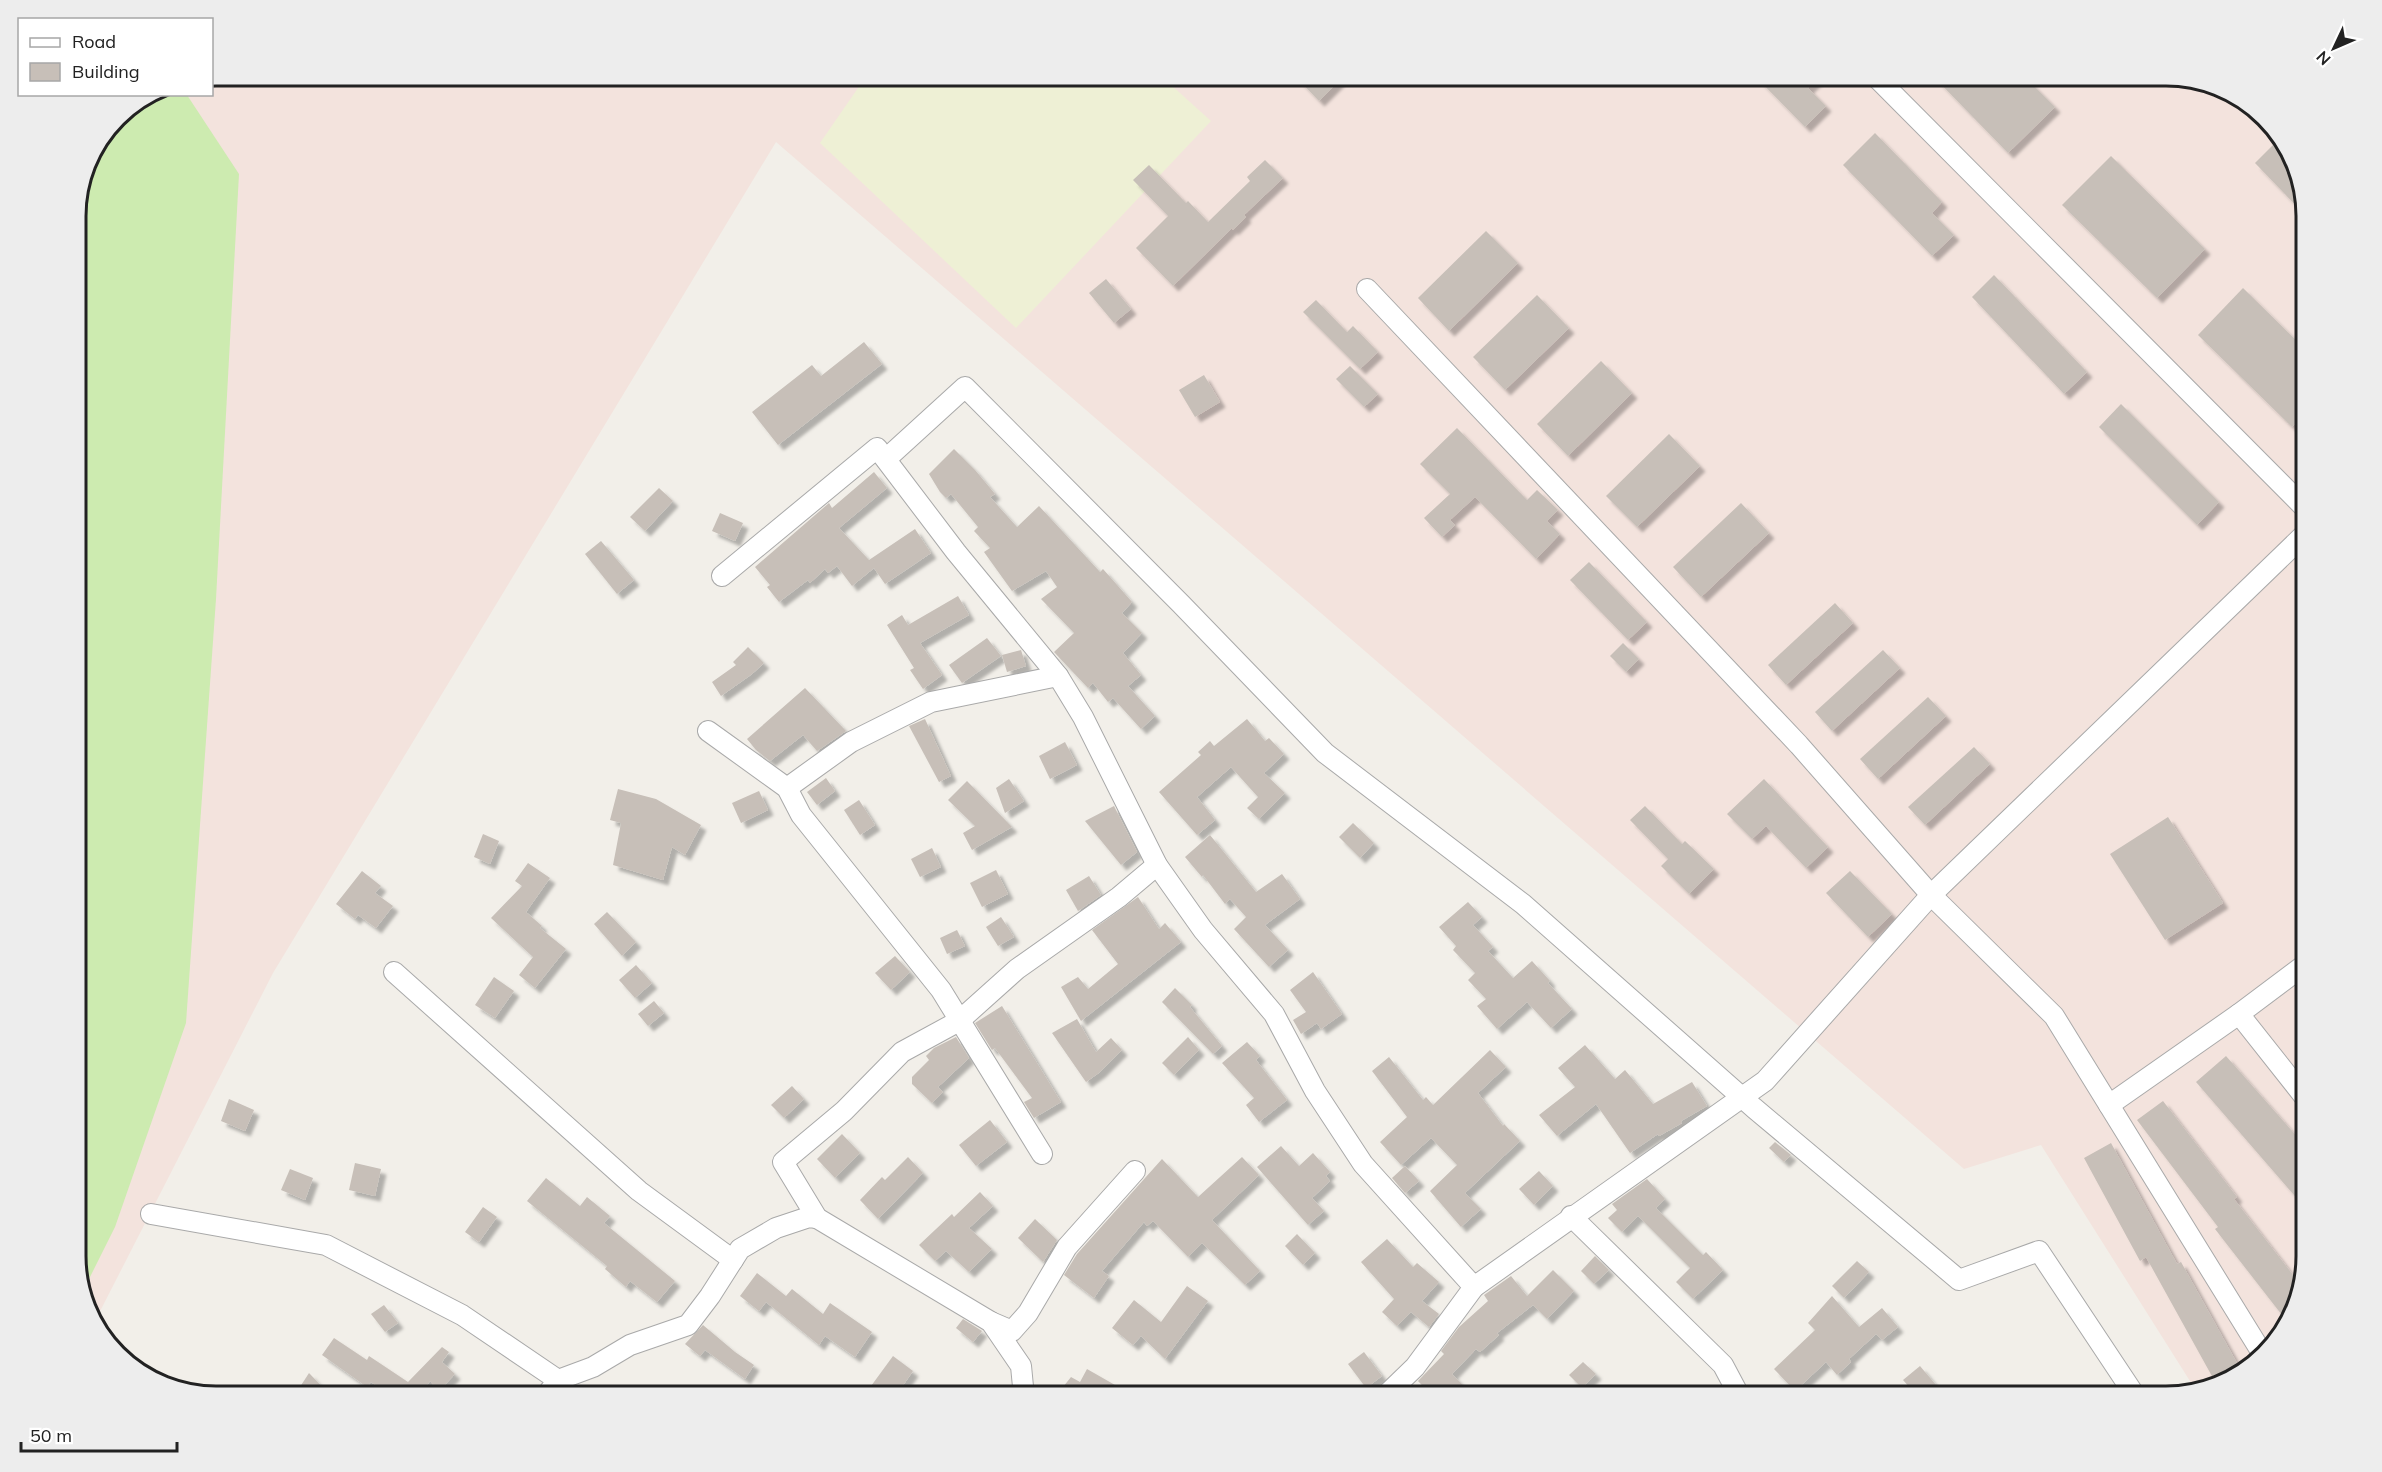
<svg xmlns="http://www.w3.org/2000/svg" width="2382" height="1472" font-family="Mulish,sans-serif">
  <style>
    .military { fill: #f3e3dd }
    .farmland { fill: #eef0d5 }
    .grass { fill: #cdebb0 }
    .building { fill: #c7bfb8; filter: url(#shadow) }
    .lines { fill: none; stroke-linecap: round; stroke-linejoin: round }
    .minor-casing { stroke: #a9a9a9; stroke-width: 22 }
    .minor { stroke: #fff; stroke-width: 20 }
    .rim { fill: none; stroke: #222; stroke-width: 3 }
  </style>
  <defs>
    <filter id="shadow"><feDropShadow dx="5.5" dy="5.5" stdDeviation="1.5" flood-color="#0004"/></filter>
  </defs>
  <rect width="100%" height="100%" fill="#f2efe9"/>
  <path class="military" d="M216,75H2166L2237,94L2288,145L2307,207V1257L2288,1327L2237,1378L2195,1389L2041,1145L1964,1169L776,142L273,973L93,1325L75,1265V207L89,154L116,116L149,95L212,94V76Z"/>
  <path class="farmland" d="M867,75H1160L1211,121L1016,328L820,143Z"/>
  <path class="grass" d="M149,94L187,95L239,174L216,599L186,1023L115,1227L83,1291L75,1265V207L89,154L116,116Z"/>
  <g class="building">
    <path d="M1294,75H1345L1319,101Z"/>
    <path d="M1754,75H1822L1808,88L1826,106L1805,127Z"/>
    <path d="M1932,75H2023L2055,107L2008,153Z"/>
    <path d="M1875,133L1942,202L1932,213L1954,235L1932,256L1843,165Z"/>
    <path d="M2278,140L2290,152L2307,207V217L2255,163Z"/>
    <path d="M2111,156L2205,249L2157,298L2062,205Z"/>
    <path d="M1265,160L1283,178L1244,215L1246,217L1233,230L1232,228L1173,286L1136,248L1168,216L1133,180L1149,165L1186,203L1188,201L1208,222L1250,181L1247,177Z"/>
    <path d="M1486,231L1518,263L1449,331L1418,298Z"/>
    <path d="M1994,275L2087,372L2064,394L1972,297Z"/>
    <path d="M1106,279L1131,309L1114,323L1089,293Z"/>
    <path d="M2243,288L2307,351V412L2292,427L2198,335Z"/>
    <path d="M1537,295L1569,328L1505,390L1473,357Z"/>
    <path d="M1316,300L1347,332L1353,326L1378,352L1360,369L1303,312Z"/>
    <path d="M864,342L882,364L778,445L752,412L812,365L821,376Z"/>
    <path d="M1601,361L1632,393L1568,456L1537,424Z"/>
    <path d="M1350,366L1378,394L1364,407L1336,379Z"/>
    <path d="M1204,375L1220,402L1195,417L1179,390Z"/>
    <path d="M2121,404L2219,502L2197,525L2099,427Z"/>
    <path d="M1457,428L1527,500L1537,490L1558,510L1547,521L1560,534L1536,559L1475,497L1450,520L1455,525L1442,537L1424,518L1450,494L1420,464Z"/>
    <path d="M1669,434L1700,466L1637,527L1606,496Z"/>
    <path d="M954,449L975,470L995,494L990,497L1017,527L1039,506L1100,572L1103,569L1132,602L1122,613L1142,633L1123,653L1141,675L1128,686L1155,716L1141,729L1113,698L1108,702L1093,683L1088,688L1054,652L1074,633L1041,599L1057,587L1046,571L1012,591L984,552L990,548L974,531L978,527L951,494L946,498L940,492L929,474Z"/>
    <path d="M874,472L887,488L839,528L869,560L915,529L931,553L885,584L874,568L852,586L837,566L828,573L825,569L810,583L808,580L779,602L767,587L770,585L755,567L829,503L832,508Z"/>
    <path d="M659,488L673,501L645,531L630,517Z"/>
    <path d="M1741,503L1769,533L1701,597L1673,567Z"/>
    <path d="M720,513L743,523L735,541L712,531Z"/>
    <path d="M601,541L634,580L617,594L585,554Z"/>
    <path d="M1589,562L1647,622L1628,640L1570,580Z"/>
    <path d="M958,596L969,615L920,643L942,675L923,689L910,670L914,668L887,625L902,615L908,625Z"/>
    <path d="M1835,603L1853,623L1786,685L1768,665Z"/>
    <path d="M987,638L1001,656L962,683L949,665Z"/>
    <path d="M1623,643L1639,659L1626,672L1610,656Z"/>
    <path d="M748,647L764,663L752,674L721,696L712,682L736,665L733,662Z"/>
    <path d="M1021,650L1026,666L1007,672L1002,655Z"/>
    <path d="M1883,650L1900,668L1832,731L1815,712Z"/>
    <path d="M805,688L846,731L817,751L803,735L770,761L756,750L747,739Z"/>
    <path d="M1928,697L1946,716L1878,779L1860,759Z"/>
    <path d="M925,719L951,776L939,782L909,726Z"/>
    <path d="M1247,719L1265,741L1269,738L1284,754L1264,773L1285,793L1259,819L1247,808L1258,797L1231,767L1197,797L1215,820L1197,835L1159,792L1201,755L1198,752L1210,741L1214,746Z"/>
    <path d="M1065,742L1077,765L1050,779L1039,756Z"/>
    <path d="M1974,747L1990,764L1925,825L1908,807Z"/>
    <path d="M826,778L835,791L817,805L807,792Z"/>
    <path d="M1009,779L1024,801L1005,813L996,788Z"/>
    <path d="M1764,779L1828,847L1806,868L1766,826L1752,839L1727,814Z"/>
    <path d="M967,781L1012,827L972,850L963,833L975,826L948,800Z"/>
    <path d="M618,789L656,799L701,825L685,855L672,847L663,880L613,865L621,823L610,820Z"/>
    <path d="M759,791L768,810L741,823L732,803Z"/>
    <path d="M859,800L875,825L860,835L844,810Z"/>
    <path d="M1114,806L1137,852L1121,865L1085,821Z"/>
    <path d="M1645,806L1682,844L1685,841L1714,869L1689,894L1661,866L1668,859L1630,820Z"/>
    <path d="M2168,817L2223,903L2165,940L2110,854Z"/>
    <path d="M1353,823L1374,843L1360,858L1339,837Z"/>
    <path d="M483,834L499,841L490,864L474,857Z"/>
    <path d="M1210,835L1256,892L1282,874L1300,899L1265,925L1288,950L1269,967L1234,929L1246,917L1230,899L1225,904L1203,875L1202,877L1185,857Z"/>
    <path d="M932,848L941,867L920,877L911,859Z"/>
    <path d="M528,863L550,878L526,912L542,926L540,928L566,949L535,988L519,975L533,957L491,918L522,886L515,881Z"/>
    <path d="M996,870L1008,894L982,907L970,883Z"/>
    <path d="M362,871L381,886L375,893L393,906L376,928L358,915L355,919L336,904Z"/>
    <path d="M1850,871L1892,914L1868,937L1826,893Z"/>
    <path d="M1089,876L1101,895L1078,911L1066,890Z"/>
    <path d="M1138,897L1159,929L1165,923L1181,942L1081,1021L1061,987L1078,977L1088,989L1118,964L1092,930Z"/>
    <path d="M1468,902L1482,917L1473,925L1493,947L1488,951L1513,978L1532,961L1550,981L1548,983L1572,1009L1551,1028L1527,1002L1497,1029L1477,1006L1486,999L1468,980L1475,973L1453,950L1456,946L1439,927Z"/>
    <path d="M607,912L636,942L622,956L594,924Z"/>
    <path d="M1001,917L1014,937L998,946L986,927Z"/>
    <path d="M957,930L965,946L947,954L940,938Z"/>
    <path d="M895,956L910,972L891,990L875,973Z"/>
    <path d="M636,965L652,983L635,998L619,980Z"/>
    <path d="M1313,972L1342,1014L1321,1029L1317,1023L1301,1034L1293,1020L1306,1012L1290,990Z"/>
    <path d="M494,977L514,991L495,1018L475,1005Z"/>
    <path d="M1175,988L1192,1005L1190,1007L1222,1046L1213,1054L1162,1002Z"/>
    <path d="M654,1001L664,1013L648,1026L638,1014Z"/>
    <path d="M1002,1006L1061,1102L1034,1118L1024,1102L1032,1098L995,1048L992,1050L975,1023Z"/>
    <path d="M1077,1019L1096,1052L1111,1038L1122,1050L1100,1072L1086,1082L1052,1033Z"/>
    <path d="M956,1037L969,1058L938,1087L943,1092L932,1103L912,1084V1077L929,1060L926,1056L934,1048Z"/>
    <path d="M1188,1037L1199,1050L1174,1075L1162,1063Z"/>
    <path d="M1247,1042L1260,1056L1256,1060L1287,1100L1259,1122L1246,1105L1254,1098L1222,1063Z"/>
    <path d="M1585,1045L1615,1079L1625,1070L1653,1104L1692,1082L1707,1106L1681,1121L1682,1123L1659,1136L1658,1134L1630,1153L1596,1104L1557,1136L1539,1115L1575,1087L1558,1068Z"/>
    <path d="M1490,1050L1506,1067L1478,1093L1503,1126L1504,1124L1520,1141L1465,1193L1481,1209L1461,1227L1430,1191L1457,1165L1431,1138L1401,1165L1380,1142L1407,1117L1372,1071L1389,1057L1423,1100L1426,1097L1433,1105Z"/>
    <path d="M2226,1056L2307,1148V1210L2196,1082Z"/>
    <path d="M792,1086L804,1099L784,1118L771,1105Z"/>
    <path d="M229,1099L254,1110L245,1131L221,1121Z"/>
    <path d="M2163,1101L2237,1197L2234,1199L2300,1284L2289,1324L2215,1229L2218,1227L2137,1120Z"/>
    <path d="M990,1120L1007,1142L976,1166L959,1145Z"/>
    <path d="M842,1134L860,1153L835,1178L817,1159Z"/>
    <path d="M1775,1142L1791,1155L1784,1162L1769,1148Z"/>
    <path d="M2111,1143L2177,1264L2181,1262L2238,1365L2213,1378L2146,1257L2140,1261L2084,1158Z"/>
    <path d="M1281,1146L1299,1166L1313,1153L1330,1172L1326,1176L1330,1181L1312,1198L1324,1211L1308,1225L1257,1167Z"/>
    <path d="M908,1157L923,1173L878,1219L860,1200L882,1177L885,1180Z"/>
    <path d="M1242,1157L1259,1175L1212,1220L1260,1271L1245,1285L1202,1243L1188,1257L1153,1221L1147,1226L1144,1222L1102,1271L1109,1276L1094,1298L1064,1275L1077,1254L1162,1159L1198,1197Z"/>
    <path d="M355,1163L381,1169L375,1196L349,1190Z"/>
    <path d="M1405,1166L1419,1181L1405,1193L1392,1178Z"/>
    <path d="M290,1169L313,1178L305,1200L281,1190Z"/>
    <path d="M1539,1171L1553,1186L1534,1205L1519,1189Z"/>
    <path d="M546,1178L580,1206L587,1197L610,1216L604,1223L675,1281L657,1302L630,1281L626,1287L605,1269L607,1266L527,1201Z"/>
    <path d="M1647,1179L1665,1199L1656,1208L1703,1255L1706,1252L1723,1270L1693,1299L1676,1282L1690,1268L1638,1216L1622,1232L1608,1218L1617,1210L1612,1204Z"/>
    <path d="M980,1192L993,1206L969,1228L992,1249L969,1272L946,1251L935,1261L919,1245L952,1214L954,1217Z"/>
    <path d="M483,1207L497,1217L479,1242L465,1232Z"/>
    <path d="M1035,1219L1057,1240L1043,1262L1018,1238Z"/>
    <path d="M1297,1234L1315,1253L1303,1265L1285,1246Z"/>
    <path d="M1387,1239L1413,1267L1417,1263L1439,1282L1422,1301L1439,1314L1429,1327L1411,1312L1397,1326L1382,1312L1394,1299L1361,1262Z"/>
    <path d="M1595,1256L1609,1270L1594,1284L1581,1271Z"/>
    <path d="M1857,1261L1869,1272L1844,1298L1832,1286Z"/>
    <path d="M1553,1270L1574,1291L1547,1319L1533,1305L1497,1333L1499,1335L1480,1352L1476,1349L1452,1374L1463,1385L1451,1397H1433L1418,1381L1444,1354L1441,1351L1459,1327L1488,1301L1484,1295L1511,1276L1527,1296Z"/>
    <path d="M757,1273L786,1296L792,1289L823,1314L830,1303L872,1332L855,1357L825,1336L819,1345L766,1302L759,1311L740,1296Z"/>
    <path d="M1187,1286L1208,1301L1165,1359L1141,1336L1133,1345L1112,1328L1134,1300L1161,1322Z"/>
    <path d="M1832,1296L1859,1327L1882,1308L1898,1327L1882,1340L1876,1334L1849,1359L1851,1362L1837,1375L1826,1362L1795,1391L1774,1369L1815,1330L1808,1323Z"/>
    <path d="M384,1305L398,1323L385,1332L371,1314Z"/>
    <path d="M963,1319L982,1331L973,1342L956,1328Z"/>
    <path d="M703,1325L735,1352L754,1365L745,1379L705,1350L700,1356L685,1344Z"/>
    <path d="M334,1338L367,1360L369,1356L408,1382L442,1347L449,1352L442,1362L455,1374L439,1391L430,1381L422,1392L430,1397H393L371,1382L367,1387L322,1355Z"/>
    <path d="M1364,1352L1382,1376L1366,1388L1348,1364Z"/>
    <path d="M893,1356L913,1371L897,1394L894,1397H863Z"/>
    <path d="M1583,1362L1596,1374L1582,1388L1569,1375Z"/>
    <path d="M1920,1366L1936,1385L1922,1397H1918L1903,1380Z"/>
    <path d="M1087,1369L1136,1397H1055L1071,1377L1080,1382Z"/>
    <path d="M309,1373L332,1397H307L298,1390Z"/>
  </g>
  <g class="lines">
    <g class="minor-casing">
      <g id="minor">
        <path d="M1874,75L2307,510"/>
        <path d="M1367,289L1799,745L1931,895L2054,1016L2262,1353"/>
        <path d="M886,459L965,387L1181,604L1325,753L1523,904L1754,1108L1959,1280L2039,1251L2136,1397"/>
        <path d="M722,576L877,448L956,552L1058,676L1083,717L1157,865L1203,930L1274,1014L1315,1091L1363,1164L1474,1287L1765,1081L1931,895L2307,532"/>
        <path d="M708,731L787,788L801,815L941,990L1042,1154"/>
        <path d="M787,788L851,742L931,702L1058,676"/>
        <path d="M2307,963L2239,1014L2307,1100"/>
        <path d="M394,972L639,1191L733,1260"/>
        <path d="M2109,1105L2239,1014"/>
        <path d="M151,1214L326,1245L462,1315L558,1380L545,1397"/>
        <path d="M1571,1216L1723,1365L1740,1397"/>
        <path d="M991,1322L1012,1331L1028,1313L1067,1247L1135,1171"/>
        <path d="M558,1380L593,1367L630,1345L688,1325L710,1296L740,1249L776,1228L809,1217L817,1218"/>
        <path d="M1024,1397L1021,1366L991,1322L817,1218L783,1162L844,1111L902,1052L959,1021L1017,969L1119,897L1157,865"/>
        <path d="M1384,1397L1415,1367L1474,1287"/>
      </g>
    </g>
    <use href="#minor" class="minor"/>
  </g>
  <path d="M0 0H2382V1472H0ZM216 86H2166A130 130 0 0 1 2296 216V1256A130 130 0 0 1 2166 1386H216A130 130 0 0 1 86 1256V216A130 130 0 0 1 216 86Z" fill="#ededed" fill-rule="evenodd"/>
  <path class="rim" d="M216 86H2166A130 130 0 0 1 2296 216V1256A130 130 0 0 1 2166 1386H216A130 130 0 0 1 86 1256V216A130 130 0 0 1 216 86Z"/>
  <rect x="18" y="18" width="195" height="78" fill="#ffffff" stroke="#a7a7a7" stroke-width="1.5"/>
  <rect x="30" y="38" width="30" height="9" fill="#ffffff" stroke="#a7a7a7" stroke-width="1.5"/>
  <text x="72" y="48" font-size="18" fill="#222222">Road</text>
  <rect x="30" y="63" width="30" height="18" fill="#c7bfb8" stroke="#a7a7a7" stroke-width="1.5"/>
  <text x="72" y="78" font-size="18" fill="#222222">Building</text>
  <g transform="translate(2334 48) rotate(226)" stroke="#ffffff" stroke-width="4.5" paint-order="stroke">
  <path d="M0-4.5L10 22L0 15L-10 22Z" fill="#222222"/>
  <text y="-9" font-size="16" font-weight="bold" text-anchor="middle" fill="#222222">N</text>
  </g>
  <path d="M21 1442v9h156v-9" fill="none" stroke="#222222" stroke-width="3"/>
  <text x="30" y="1442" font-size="18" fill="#222222" stroke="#ffffff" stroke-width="4.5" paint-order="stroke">50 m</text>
</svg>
